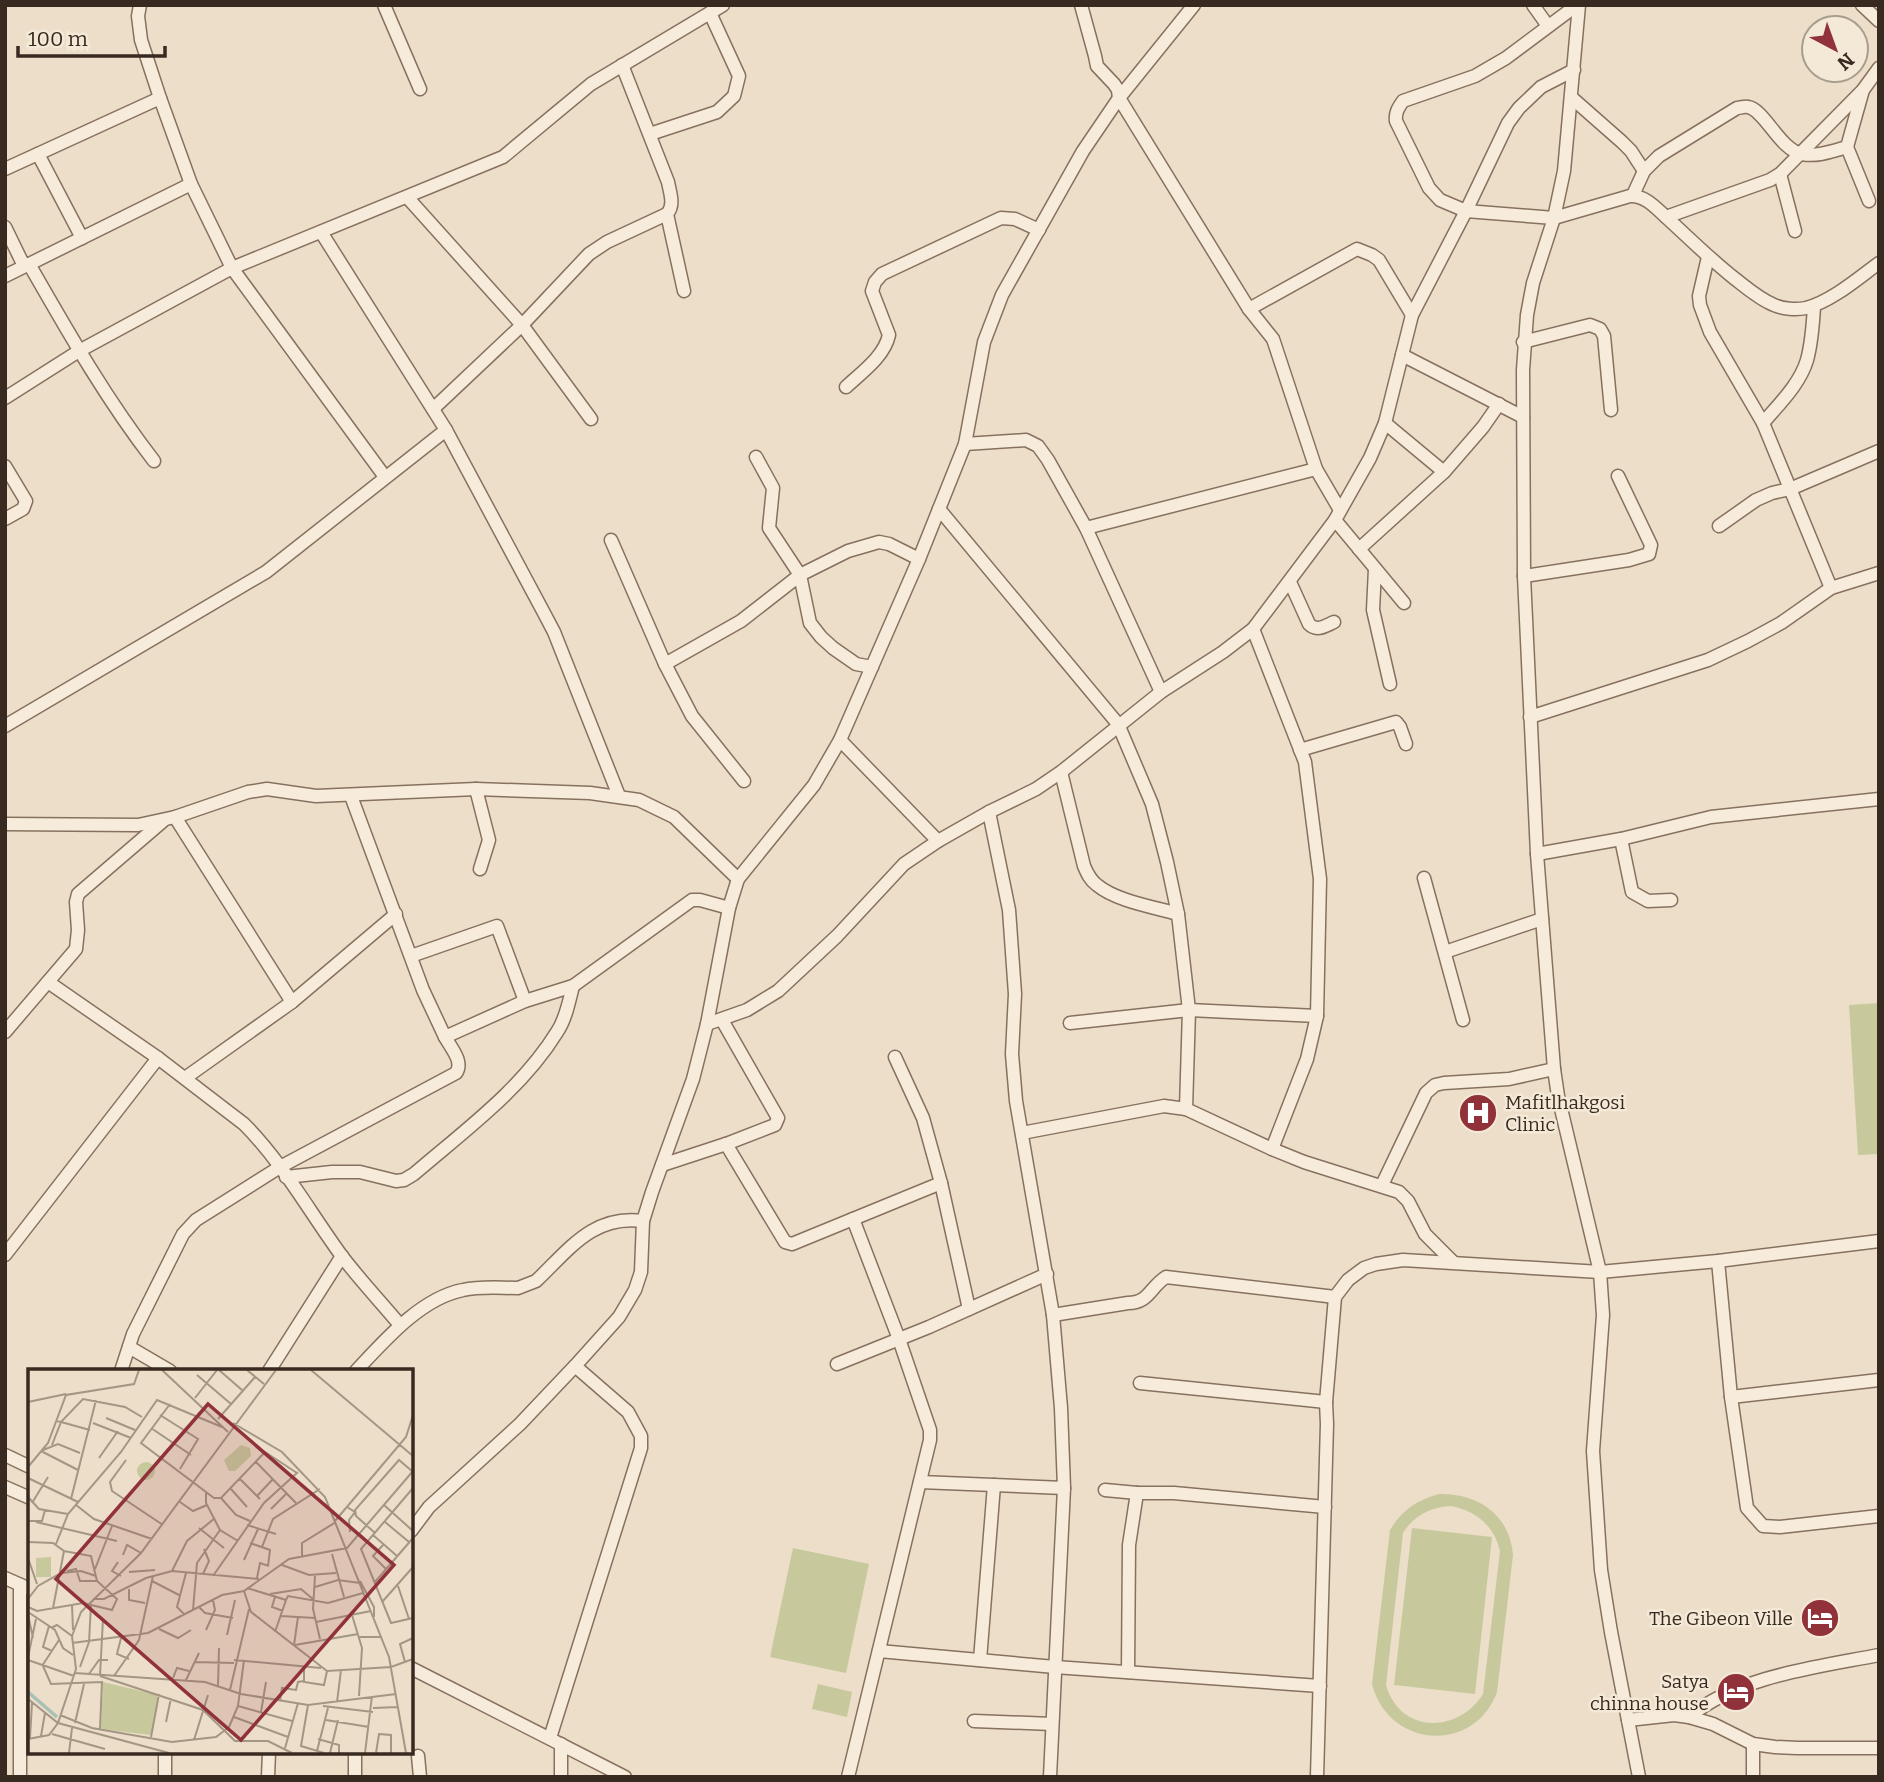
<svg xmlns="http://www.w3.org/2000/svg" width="1884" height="1782" font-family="Bitter,serif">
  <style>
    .green { fill: #c7c99d; fill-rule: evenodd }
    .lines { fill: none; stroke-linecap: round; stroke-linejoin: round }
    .minor-casing { stroke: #87715e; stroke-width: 15 }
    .minor { stroke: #f7ecdb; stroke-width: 12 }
    .labels { text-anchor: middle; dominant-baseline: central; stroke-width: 5; stroke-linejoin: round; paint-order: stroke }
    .poi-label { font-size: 19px; fill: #382a21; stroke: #f4e9d7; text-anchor: end }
    .inset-river { fill: none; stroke: #a9c0b7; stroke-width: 3.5 }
    .inset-road { fill: none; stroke: #a49685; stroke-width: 2 }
    .view { fill: #91323a; fill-opacity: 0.15; stroke: #91323a; stroke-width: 3.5 }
    .inset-edge { fill: none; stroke: #382a21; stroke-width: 3.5 }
  </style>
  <rect width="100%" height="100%" fill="#ecdec8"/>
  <g class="green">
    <path d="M1879,1003V1154L1858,1155L1849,1005Z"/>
    <path d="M1439,1494C1478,1493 1510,1515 1513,1555L1497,1692C1474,1755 1388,1748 1372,1684L1390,1530C1402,1510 1417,1500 1439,1494ZM1451,1506C1477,1511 1494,1526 1500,1551L1483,1694C1458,1734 1400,1734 1386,1685L1403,1533C1414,1515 1431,1507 1451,1506Z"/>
    <path d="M1412,1528L1492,1537L1475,1694L1394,1685Z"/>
    <path d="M793,1548L869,1564L846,1673L770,1657Z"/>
    <path d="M818,1684L852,1692L847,1717L812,1709Z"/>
  </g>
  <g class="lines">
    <g class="minor-casing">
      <g id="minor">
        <path d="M140,5L138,16L141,40L160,98L191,184L232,268L385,477"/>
        <path d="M384,5L420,89"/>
        <path d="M1081,5L1095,56L1097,66L1114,84L1118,90L1119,98L1249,309L1273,339L1316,469L1340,510"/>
        <path d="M1533,5L1548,26"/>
        <path d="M1577,5L1506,58L1475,76L1403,101C1398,108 1395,113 1396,121L1429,188L1440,200L1466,211L1554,218L1630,196C1645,195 1656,208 1666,217C1689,238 1710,259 1734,278C1747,288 1759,299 1774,305C1783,309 1796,310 1806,308C1832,301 1857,279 1879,263"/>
        <path d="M1579,5L1564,171L1554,218L1533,283L1527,315L1523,370L1524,576L1537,854L1554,1069L1558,1096L1600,1272L1603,1315L1593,1451L1601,1570L1611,1632L1639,1777"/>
        <path d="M1862,5L1879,21"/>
        <path d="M622,65L668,182C670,193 675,205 667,214L684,291"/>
        <path d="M1572,98L1622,142L1631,151L1644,171"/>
        <path d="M650,134L717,112L734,96L739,76L710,13"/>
        <path d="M1847,147L1869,201"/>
        <path d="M38,154L82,238"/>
        <path d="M5,169L160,98"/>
        <path d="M1780,174L1795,231"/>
        <path d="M1633,195L1644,171L1659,156L1737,108C1739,108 1746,106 1748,107C1764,109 1780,150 1802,154C1817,157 1833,151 1847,147L1863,90"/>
        <path d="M407,197L522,325L591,419"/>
        <path d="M1666,217L1770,180L1780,174L1863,90L1879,68"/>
        <path d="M5,227L24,266"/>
        <path d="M321,232L446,430L544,613L554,632L619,796"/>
        <path d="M1708,257L1699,296L1700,305L1710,332L1763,423L1831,588"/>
        <path d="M29,264C68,332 106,399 154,461"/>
        <path d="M5,276L191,184"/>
        <path d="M1249,309L1357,249L1372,255L1379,260L1412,315"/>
        <path d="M1523,342L1590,325L1600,329L1604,336L1611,410"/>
        <path d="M1402,355L1523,417"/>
        <path d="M846,387C862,372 884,357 889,335L872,291L875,282L882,274L1001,218L1015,219L1039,230"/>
        <path d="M5,398L79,351L232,268L503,157L591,84L723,5"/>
        <path d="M433,409L522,325L589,254L607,242L667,214"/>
        <path d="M1385,423L1444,472"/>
        <path d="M1763,423C1779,404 1800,384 1807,360C1812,342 1813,324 1814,306"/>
        <path d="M965,444L1026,440L1038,446L1048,460L1086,528L1161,692"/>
        <path d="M756,457L773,488L769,528L800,575L810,623L821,637L833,648L856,664L872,667"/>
        <path d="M5,466L26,501L23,509L5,519"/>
        <path d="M939,509L1118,724L1152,804L1167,862L1178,914L1189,1010L1186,1109"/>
        <path d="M1335,520L1404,603"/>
        <path d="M1719,526L1756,500L1772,493L1790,489L1879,451"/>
        <path d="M1086,528L1316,469"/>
        <path d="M611,540L665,664L692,716L744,781"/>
        <path d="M1359,549L1444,472L1483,427L1499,404"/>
        <path d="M1375,569L1373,610L1390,684"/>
        <path d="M1524,576L1629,560L1649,554L1651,545L1618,476"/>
        <path d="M1290,582L1309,624C1317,632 1325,626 1334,622"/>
        <path d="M1253,629L1305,762L1320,879L1317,1016L1307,1059L1272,1149"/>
        <path d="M665,664L741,621L800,575L848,551L879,542L889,544L919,559"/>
        <path d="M1530,717L1708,660L1748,641L1781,623L1831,588L1879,573"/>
        <path d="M5,726L266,572L446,430"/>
        <path d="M840,740L938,841"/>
        <path d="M1300,750L1396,722L1400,727L1406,744"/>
        <path d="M1061,772L1084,866C1087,873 1090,880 1097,885C1116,901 1154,907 1178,914"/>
        <path d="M476,789L489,840L480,869"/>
        <path d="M351,796L423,990L445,1037L525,1001L573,986L692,900H700L729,908"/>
        <path d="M989,812L1009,910L1015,994L1012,1054L1016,1101L1053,1315L1061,1408L1064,1488L1050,1777"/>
        <path d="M175,817L292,1002"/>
        <path d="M5,824L138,825L175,817L248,792L267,789L316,796L476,789L590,793L639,800L674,817L738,879"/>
        <path d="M1621,839L1632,892L1648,901L1671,900"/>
        <path d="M1537,854L1621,839L1711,817L1879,799"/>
        <path d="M1424,878L1463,1020"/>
        <path d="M1445,952L1542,919"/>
        <path d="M411,956L497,926L525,1001"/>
        <path d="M48,982L158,1058L244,1124C282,1162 309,1211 341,1255C359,1279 380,1301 400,1325"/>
        <path d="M1070,1023L1189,1010L1317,1016"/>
        <path d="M707,1024L747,1010L778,991L837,936L904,864L938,841L989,812L1036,789L1061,772L1161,692L1223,652L1253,629L1335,520L1370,458L1385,423L1412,315L1466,211L1508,123L1519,108L1541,87L1574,70"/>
        <path d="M5,1032L76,949L78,930L76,902L78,894L163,821"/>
        <path d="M895,1057L923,1118L941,1183L969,1309"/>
        <path d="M185,1078L292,1002L396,914"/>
        <path d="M1022,1133L1164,1106L1186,1109L1272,1149L1304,1162L1399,1192L1408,1201L1425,1234L1453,1262"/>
        <path d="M726,1144L785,1242L792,1244L941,1183"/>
        <path d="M662,1165L726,1144L775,1125L778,1118L722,1020"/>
        <path d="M286,1177L332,1172H360L396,1181L404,1180L414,1174C464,1131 522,1089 557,1032C566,1019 569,1001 573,986"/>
        <path d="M1382,1185L1426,1093L1435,1085L1444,1083L1509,1079L1554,1069"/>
        <path d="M5,1255L158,1058"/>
        <path d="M1718,1261L1731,1397L1747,1508L1763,1526L1780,1527L1879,1516"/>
        <path d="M1053,1315L1128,1303C1149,1303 1150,1287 1166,1277L1335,1297"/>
        <path d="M129,1347L170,1371"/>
        <path d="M837,1364L929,1327L1047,1274"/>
        <path d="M121,1371L133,1334L183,1234L196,1220L280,1167L456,1073C464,1062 451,1048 445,1037"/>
        <path d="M269,1371L342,1256"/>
        <path d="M356,1371C384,1341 421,1298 463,1290C481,1286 500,1288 518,1288L536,1281C569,1250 593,1214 643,1221"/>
        <path d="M1140,1383L1326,1402"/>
        <path d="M1731,1397L1879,1380"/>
        <path d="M5,1455L30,1467"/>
        <path d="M920,1482L1064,1488"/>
        <path d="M5,1487L30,1498"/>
        <path d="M1105,1490L1137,1493H1174L1325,1507"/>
        <path d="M411,1531L429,1507L520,1424L575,1366L619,1317L635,1290L641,1272L643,1221L652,1192L693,1079L707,1024L729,908L738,879L814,785L840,740L919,559L965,444L984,342L1002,295L1083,151L1119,98L1194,5"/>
        <path d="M5,1578L30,1589"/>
        <path d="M20,1585V1777"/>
        <path d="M879,1651L1055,1667L1320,1686"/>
        <path d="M980,1660L994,1485"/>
        <path d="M411,1668L625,1777"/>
        <path d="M1128,1672L1129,1545L1137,1493"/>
        <path d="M1689,1717C1738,1676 1818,1667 1879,1655"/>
        <path d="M1628,1720L1674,1715L1689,1717L1713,1724L1753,1744L1775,1747L1798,1748H1879"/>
        <path d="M974,1721L1052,1724"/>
        <path d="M550,1738L641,1448V1436L628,1412L575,1366"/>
        <path d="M165,1752V1777"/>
        <path d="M355,1752V1777"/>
        <path d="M418,1756L420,1777"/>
        <path d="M268,1777L269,1752"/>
        <path d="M561,1777V1744"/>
        <path d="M848,1777L930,1440V1430L899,1339L853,1219"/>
        <path d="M1317,1777L1327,1424L1326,1402L1335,1297L1348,1280L1364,1268L1376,1264L1403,1260L1600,1272L1718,1261L1879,1241"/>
        <path d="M1753,1777V1744"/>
      </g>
    </g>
    <use href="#minor" class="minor"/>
  </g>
  <defs>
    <g id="hospital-disc" transform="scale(2.0125)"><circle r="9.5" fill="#91323a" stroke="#f4e9d7"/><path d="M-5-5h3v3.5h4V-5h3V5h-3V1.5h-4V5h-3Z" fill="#fff"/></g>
    <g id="hotel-disc" transform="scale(2.0125)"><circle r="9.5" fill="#91323a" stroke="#f4e9d7"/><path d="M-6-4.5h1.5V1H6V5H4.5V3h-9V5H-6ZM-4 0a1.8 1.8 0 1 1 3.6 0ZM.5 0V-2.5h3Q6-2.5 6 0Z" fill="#fff"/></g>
  </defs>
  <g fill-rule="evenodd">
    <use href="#hospital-disc" x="1478" y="1113"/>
    <use href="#hotel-disc" x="1820" y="1618"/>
    <use href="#hotel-disc" x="1736" y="1692"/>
  </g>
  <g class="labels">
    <g class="poi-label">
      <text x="1505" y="1102" text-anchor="start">Mafitlhakgosi<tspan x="1505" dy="22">Clinic</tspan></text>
      <text x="1793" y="1618">The Gibeon Ville</text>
      <text x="1709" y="1681">Satya<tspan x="1709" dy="22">chinna house</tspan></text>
    </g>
  </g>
  <g transform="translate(28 1369)">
    <rect width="385" height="385" fill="#ecdec8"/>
    <path d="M213,76L222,79L223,87L207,102H201L196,91ZM109 102a9 9 0 1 1 18 0a9 9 0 1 1-18 0ZM23,188V208H8V189ZM75,313L130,326L123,366L73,360Z" fill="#c7c99d"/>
    <path class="inset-river" d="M0,323L29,348"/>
    <path class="inset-road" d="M134,1L200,63M191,1L214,21M219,1L236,15M283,1L385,87M169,6L203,35M167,29L189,1M0,33L38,25M142,35L113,74L186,129H193L237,83L269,104M132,46L170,70L152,100M78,49L107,61M190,50L227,8M28,52L33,53L55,30L97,38L114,48M65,54L103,69M205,54L254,83L297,128L361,288L378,384M123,59L163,86M24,76L33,53L62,61M15,81L30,75L52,84M13,82L50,101M71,89L90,62M98,91L82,113L84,122L135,156M228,93L268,134M0,98L20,74L38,26L106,15L111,1M0,109L50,133M212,110L232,130M385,119L333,180L363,254L385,249M203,120L219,138M178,124V134L192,161L210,172M229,127L245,110M0,128L11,140L40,145M193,129L208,146L222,152M43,130L68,31M152,133L165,142L179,136M4,134L20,108M48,136L66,150L124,170M356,136L385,162M319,138L327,143L321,151L322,163M243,140L259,124M0,152H14L17,141M307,152L378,68L385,46M8,153L89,172M357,153L381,173M219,156L248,165M171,159L196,179M347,164L328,147L327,141L371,91L385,103M345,166L369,187M0,173L25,174L36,182L63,187L69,212L89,230L84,241L55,234L9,242L0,238M222,174L242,181L240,197M28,175L40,145L93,83L129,31L194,58M356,175L345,187L358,200M234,178L245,150L292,120M304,185L316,228M95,186L99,176L113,184M274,188V174L308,153M0,189L9,215M216,191L230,160M90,193L84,202L93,207M254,196L281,206L308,204M67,200L84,157M39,202L48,200L52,212H70M144,202L159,172L187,149M101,203L127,201M175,205L181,192L176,180M185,207L236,134L270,103M287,207L285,240L292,270M229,209L232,194L241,197M124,212L151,226M332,212L346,238V248M347,213L385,169M370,217L381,250M287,218L310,211L332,214M219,219L258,231L247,263M101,220V231L117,234M216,222L223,243L299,302L363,298L385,290M242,225L273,220L286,231M247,228L244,238L255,242M0,230L10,217L33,204L53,202L68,207M65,230H76L118,209L144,202L231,210M258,231L260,227L300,234L335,224M355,232L385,198M44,236L45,261M171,238L177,244L205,249M25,239L36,182M165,241L169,194L192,161M0,243L27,261L35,279L45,286M156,245L149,238L158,204M0,246L5,269M324,246L334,279L331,327M253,247L287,249M288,253L343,242M21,257L15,278L24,282M23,259L29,256L44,267M131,260L150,269L163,261M178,261L187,241L185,231M199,266L207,231M331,268H354M93,269L89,285L101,290M44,274L120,264L194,226L216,222L261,190L319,179L385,102M266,276L270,248M267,276L330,265M0,288L8,250M0,291L46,307M206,291L293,299M166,293L206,294M377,293L372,275L385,269M14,297L31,271M15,297L23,315L74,313M52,298L61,273L63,236M276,299V313L296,316L299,302M47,304L177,313L213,325L280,336L368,325M61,305L71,291H80M72,306L75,250M72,307L175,341L207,372H240L264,384M86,307L111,271L125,207M145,309L149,299L161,302M158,311L171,284M190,317L191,279M202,321L221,240M0,330L30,354L141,384M252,332L254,319L268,321L270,313L276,312M309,333L313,301M280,336L273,377L296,384M210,337L264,352M295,337L345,343M345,339L370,338M233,343L238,313M32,346L64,359L144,373L188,368L201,358L210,337L216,291M206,348L260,368M298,351L341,358M138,353L143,329M47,354L56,315M72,360L74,312M24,365L77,380M13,367L17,344M123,368L131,325M2,369L4,334M0,370L21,366L30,354L48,300L44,267L53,243L113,184L248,1M290,370L311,376V384M166,371L180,326M257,379L270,334M289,382L300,339M41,384L44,359M302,384L310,351M337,384L344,327M348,384L351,365L363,366V384"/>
    <path class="view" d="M180,35L366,196L213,371L28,210Z"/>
    <rect width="385" height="385" class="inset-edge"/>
  </g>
  <rect width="1884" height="1782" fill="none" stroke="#382a21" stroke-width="14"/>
  <g transform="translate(1835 49) rotate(139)"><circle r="33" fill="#f4e9d7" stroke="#a99d8e" stroke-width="2"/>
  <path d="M0-5L12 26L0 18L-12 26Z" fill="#91323a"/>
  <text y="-10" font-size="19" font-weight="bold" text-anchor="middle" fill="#382a21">N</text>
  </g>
  <path d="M18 46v10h147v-10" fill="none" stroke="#382a21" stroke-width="3.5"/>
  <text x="28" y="46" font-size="21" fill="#382a21" stroke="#f4e9d7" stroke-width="5" paint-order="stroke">100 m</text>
</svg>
